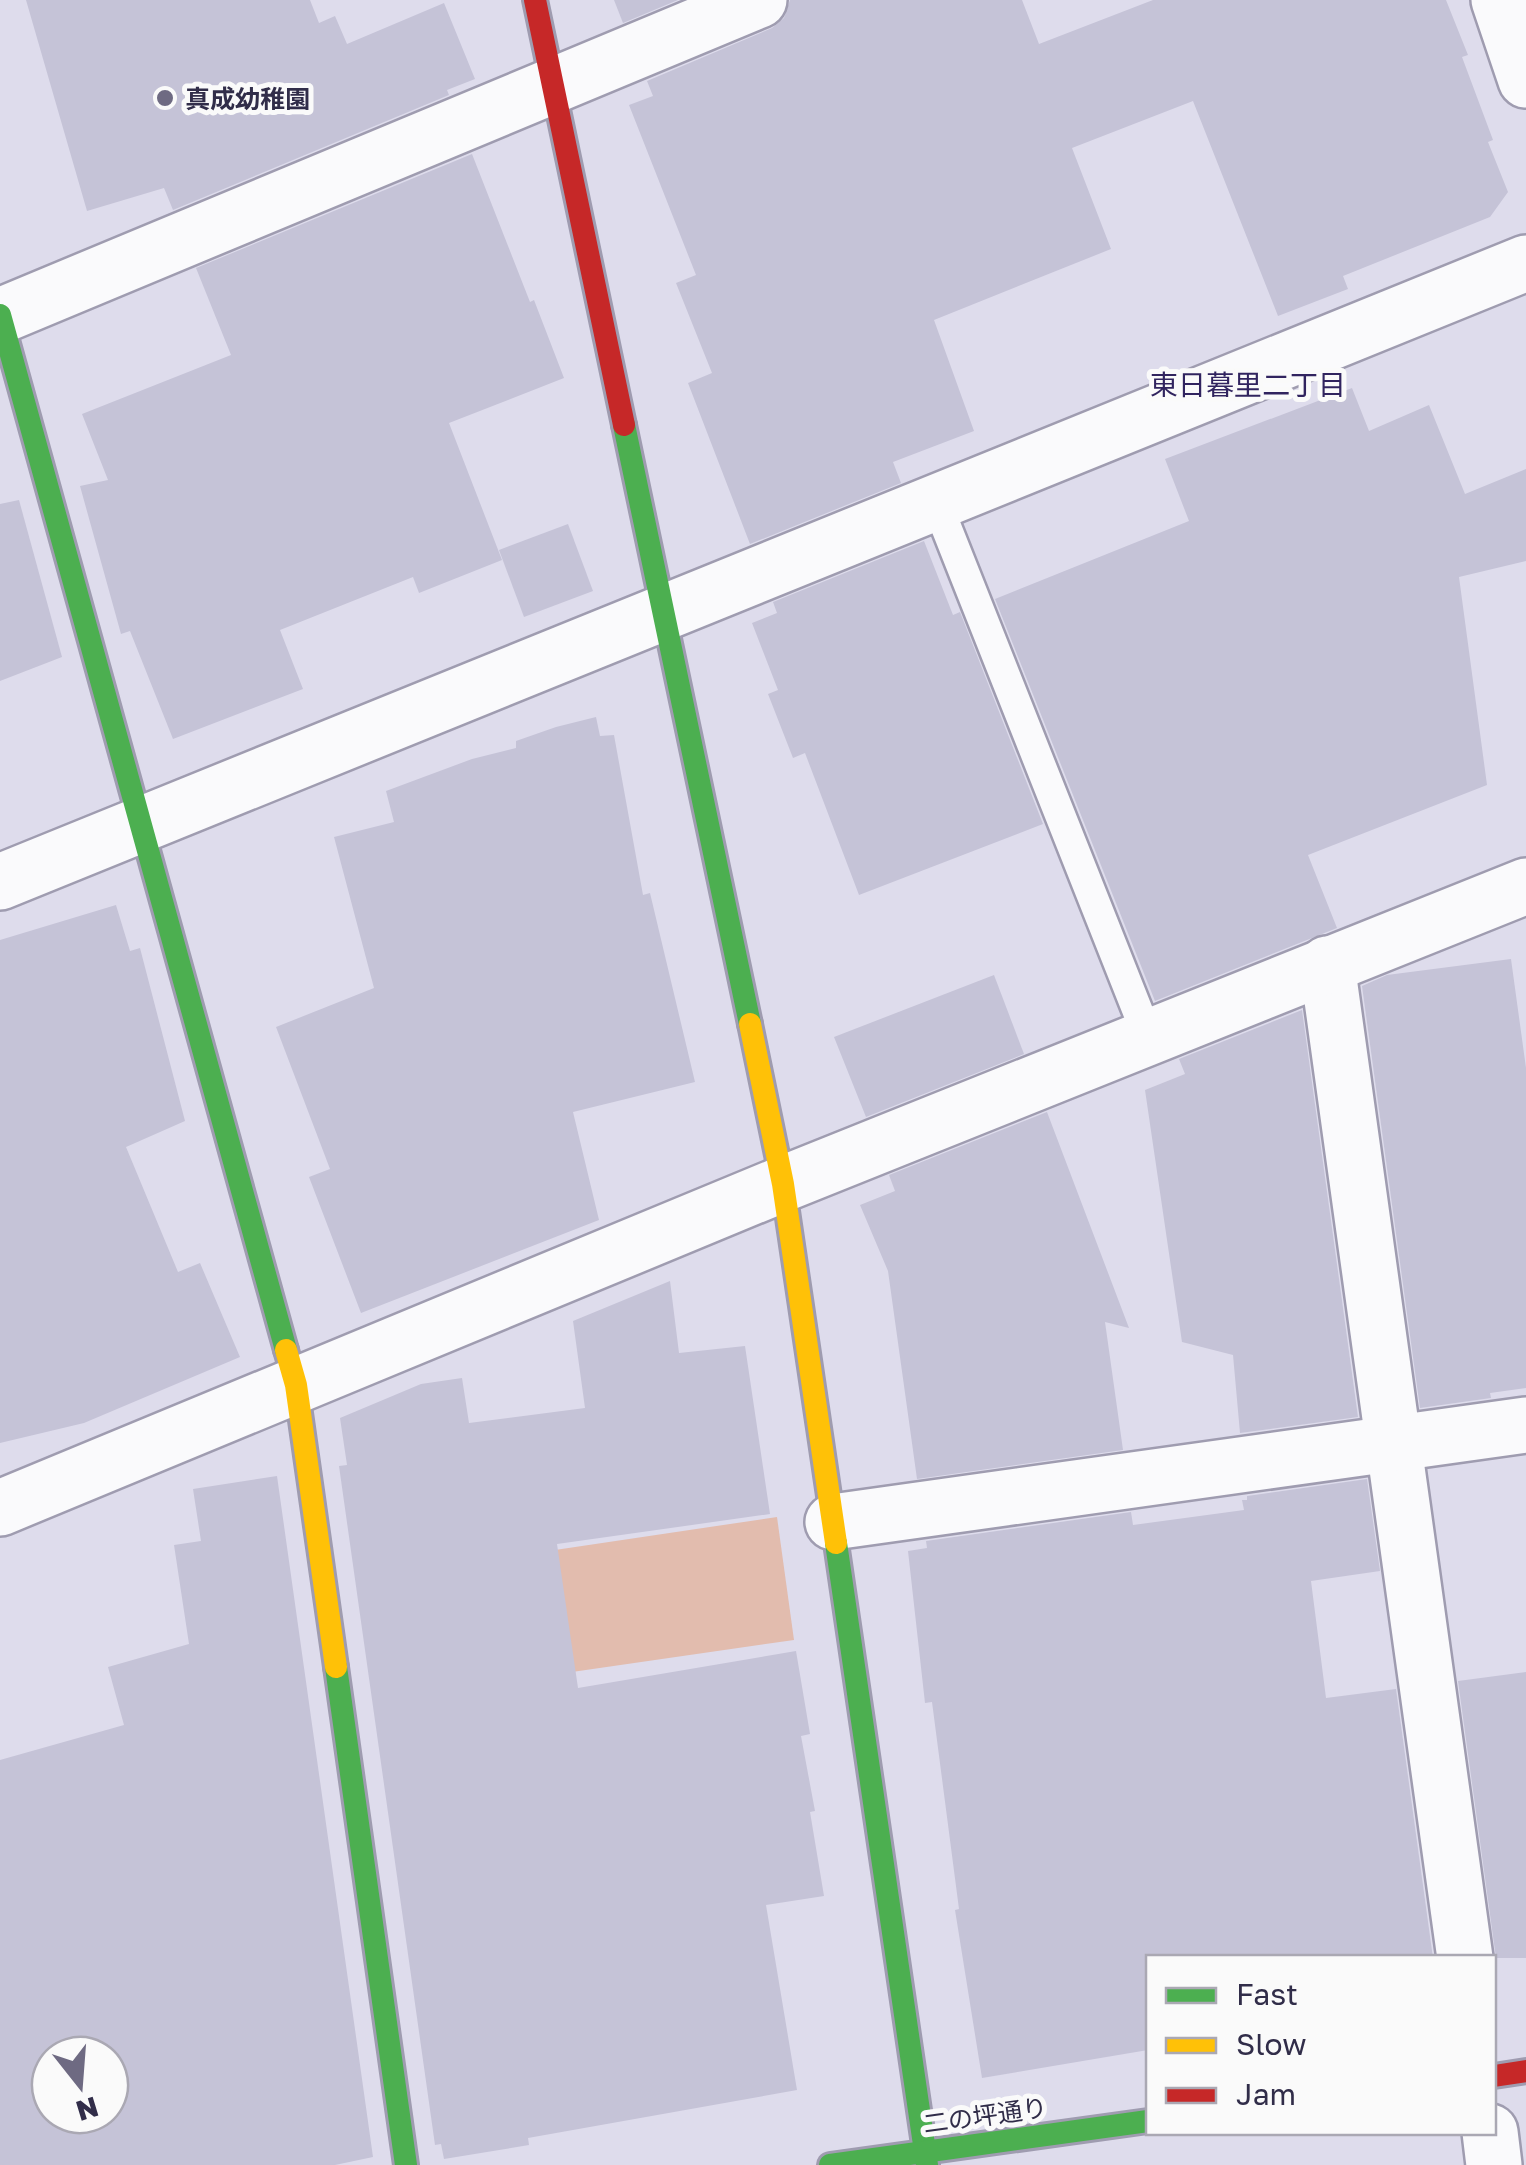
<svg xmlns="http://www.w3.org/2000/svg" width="1526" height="2165" font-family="'Golos Text','Noto Sans JP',sans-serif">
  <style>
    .green { fill: #e2bcae }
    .building { fill: #c5c3d7; fill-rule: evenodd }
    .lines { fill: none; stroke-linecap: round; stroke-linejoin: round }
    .lane-casing { stroke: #9f9cb0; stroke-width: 35 }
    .street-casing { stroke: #9f9cb0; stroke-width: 60 }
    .fast-casing { stroke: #9f9cb0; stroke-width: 28 }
    .slow-casing { stroke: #9f9cb0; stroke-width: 28 }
    .jam-casing { stroke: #9f9cb0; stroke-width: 28 }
    .lane { stroke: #fafafc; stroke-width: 30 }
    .street { stroke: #fafafc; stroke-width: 55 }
    .fast { stroke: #4caf50; stroke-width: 22 }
    .slow { stroke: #ffc107; stroke-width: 22 }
    .jam { stroke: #c62828; stroke-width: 22 }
    .poi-dot { fill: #6e6a82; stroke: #fafafa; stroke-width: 4 }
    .labels { text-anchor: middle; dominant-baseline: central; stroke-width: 10; stroke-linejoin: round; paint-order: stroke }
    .poi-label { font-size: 25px; font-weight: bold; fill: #312d49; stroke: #fafafa; text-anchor: start }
    .street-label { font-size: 25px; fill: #312d49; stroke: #fafafa }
    .neighbourhood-label { font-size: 28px; fill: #31245f; stroke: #fafafa }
  </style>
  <rect width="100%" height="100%" fill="#dedcec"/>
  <path class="green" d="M777,1517L794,1640L572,1672L555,1550Z"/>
  <g class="building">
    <path d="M26,0H310L319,23L335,16L347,44L444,3L475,79L447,90L449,95L173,210L164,188L87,211Z"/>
    <path d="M614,0H678L623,23Z"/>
    <path d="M790,0H1022L1039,44L1153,0H1446L1468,55L1462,57L1493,140L1488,142L1508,192L1490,217L1343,276L1348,289L1278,316L1193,101L1072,148L1111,249L934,320L974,431L893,462L901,483L750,544L688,383L712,373L676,283L696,275L629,105L653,96L647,81L772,28L784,18Z"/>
    <path d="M472,154L530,302L534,300L564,378L449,423L502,560L419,593L413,577L280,630L303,689L173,739L130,631L121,634L80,486L108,480L82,414L231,355L196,268Z"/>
    <path d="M1352,388L1369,431L1429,405L1465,494L1526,469V561L1459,577L1487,785L1308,855L1337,928L1155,1001L995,599L1189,521L1165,459Z"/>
    <path d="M19,500L62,657L0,681V504Z"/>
    <path d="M568,524L593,591L524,617L499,550Z"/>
    <path d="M924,541L953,615L960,612L1043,824L859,895L805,753L793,758L768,694L778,690L752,623L777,613L773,602Z"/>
    <path d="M596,717L600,736L614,735L643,895L650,893L695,1082L573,1112L599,1220L361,1313L309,1177L330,1169L276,1027L374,988L334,837L394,822L386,791L472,759L516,748V741L556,727Z"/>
    <path d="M116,905L130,951L140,948L185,1121L126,1147L178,1272L200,1263L240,1357L84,1423L0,1443V940Z"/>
    <path d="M1511,959L1526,1068V1388L1490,1393L1491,1398L1420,1408L1362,986L1387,975Z"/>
    <path d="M994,975L1024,1054L866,1117L834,1037Z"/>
    <path d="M1302,1010L1358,1417L1240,1433L1233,1355L1182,1342L1145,1090L1185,1074L1179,1059Z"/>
    <path d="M1047,1112L1129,1328L1105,1322L1123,1450L917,1479L888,1271L860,1205L895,1191L889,1175Z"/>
    <path d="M670,1281L679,1353L745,1346L770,1514L557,1544L578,1688L796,1651L810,1734L801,1736L815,1811L810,1812L824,1896L766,1905L797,2090L528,2138L529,2145L444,2159L441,2144L435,2145L339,1466L347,1465L340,1418L421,1384L462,1378L469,1423L585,1408L573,1321Z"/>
    <path d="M277,1476L373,2157L335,2165H0V1760L124,1725L108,1667L189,1644L174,1545L201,1541L193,1489ZM50,2055H110V2115H50Z"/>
    <path d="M1367,1479L1380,1571L1311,1581L1326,1698L1396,1689L1433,1958H1148V2050L982,2078L955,1910L959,1909L932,1702L925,1703L908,1551L927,1548L926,1541L1131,1512L1133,1525L1244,1510L1242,1500H1247V1496Z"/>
    <path d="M1526,1672V1958H1496L1458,1681Z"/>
  </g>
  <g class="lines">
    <g class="lane-casing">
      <path id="lane" d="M937,504L1148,1037"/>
    </g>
    <g class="street-casing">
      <g id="street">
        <path d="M1499,0L1526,80"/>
        <path d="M0,316L759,0"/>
        <path d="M0,882L1526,263"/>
        <path d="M1327,964L1465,1958"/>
        <path d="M0,1508L783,1184L1526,886"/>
        <path d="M833,1522L1526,1425"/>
        <path d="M1490,2132L1494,2165"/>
      </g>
    </g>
    <g class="fast-casing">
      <g id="fast">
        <path d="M0,315L286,1350"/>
        <path d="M624,425L750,1024"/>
        <path d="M836,1543L927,2165"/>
        <path d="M336,1667L406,2165"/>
        <path d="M830,2165L1148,2121"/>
      </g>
    </g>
    <g class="slow-casing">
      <g id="slow">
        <path d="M750,1024L783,1184L836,1543"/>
        <path d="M286,1350L296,1385L336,1667"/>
      </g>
    </g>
    <g class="jam-casing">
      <g id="jam">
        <path d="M535,0L624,425"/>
        <path d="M1494,2076L1526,2071"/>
      </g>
    </g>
    <use href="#lane" class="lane"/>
    <use href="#street" class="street"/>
    <use href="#fast" class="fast"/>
    <use href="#slow" class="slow"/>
    <use href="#jam" class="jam"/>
  </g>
  <circle class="poi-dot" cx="165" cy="98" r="10"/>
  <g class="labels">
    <g class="poi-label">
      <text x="185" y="98">真成幼稚園</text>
    </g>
    <g class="street-label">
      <text transform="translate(985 2115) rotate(-8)">二の坪通り</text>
    </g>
    <g class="neighbourhood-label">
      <text x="1248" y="384">東日暮里二丁目</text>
    </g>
  </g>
  <rect x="1146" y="1955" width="350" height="180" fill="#fafafa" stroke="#aaa8b3" stroke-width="2.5"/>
  <rect x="1166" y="1988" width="50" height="15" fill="#4caf50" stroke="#aaa8b3" stroke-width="2.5"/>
  <text x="1236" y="2005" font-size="30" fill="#312d49">Fast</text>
  <rect x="1166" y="2038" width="50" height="15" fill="#ffc107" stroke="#aaa8b3" stroke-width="2.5"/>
  <text x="1236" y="2055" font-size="30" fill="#312d49">Slow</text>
  <rect x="1166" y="2088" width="50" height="15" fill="#c62828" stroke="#aaa8b3" stroke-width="2.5"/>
  <text x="1236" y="2105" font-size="30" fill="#312d49">Jam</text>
  <g transform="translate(80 2085) rotate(163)"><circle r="48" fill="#fafafa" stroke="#aaa8b3" stroke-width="2.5"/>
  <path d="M0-8L18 38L0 25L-18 38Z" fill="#6e6a82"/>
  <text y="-15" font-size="28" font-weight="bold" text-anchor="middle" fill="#312d49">N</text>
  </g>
</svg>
